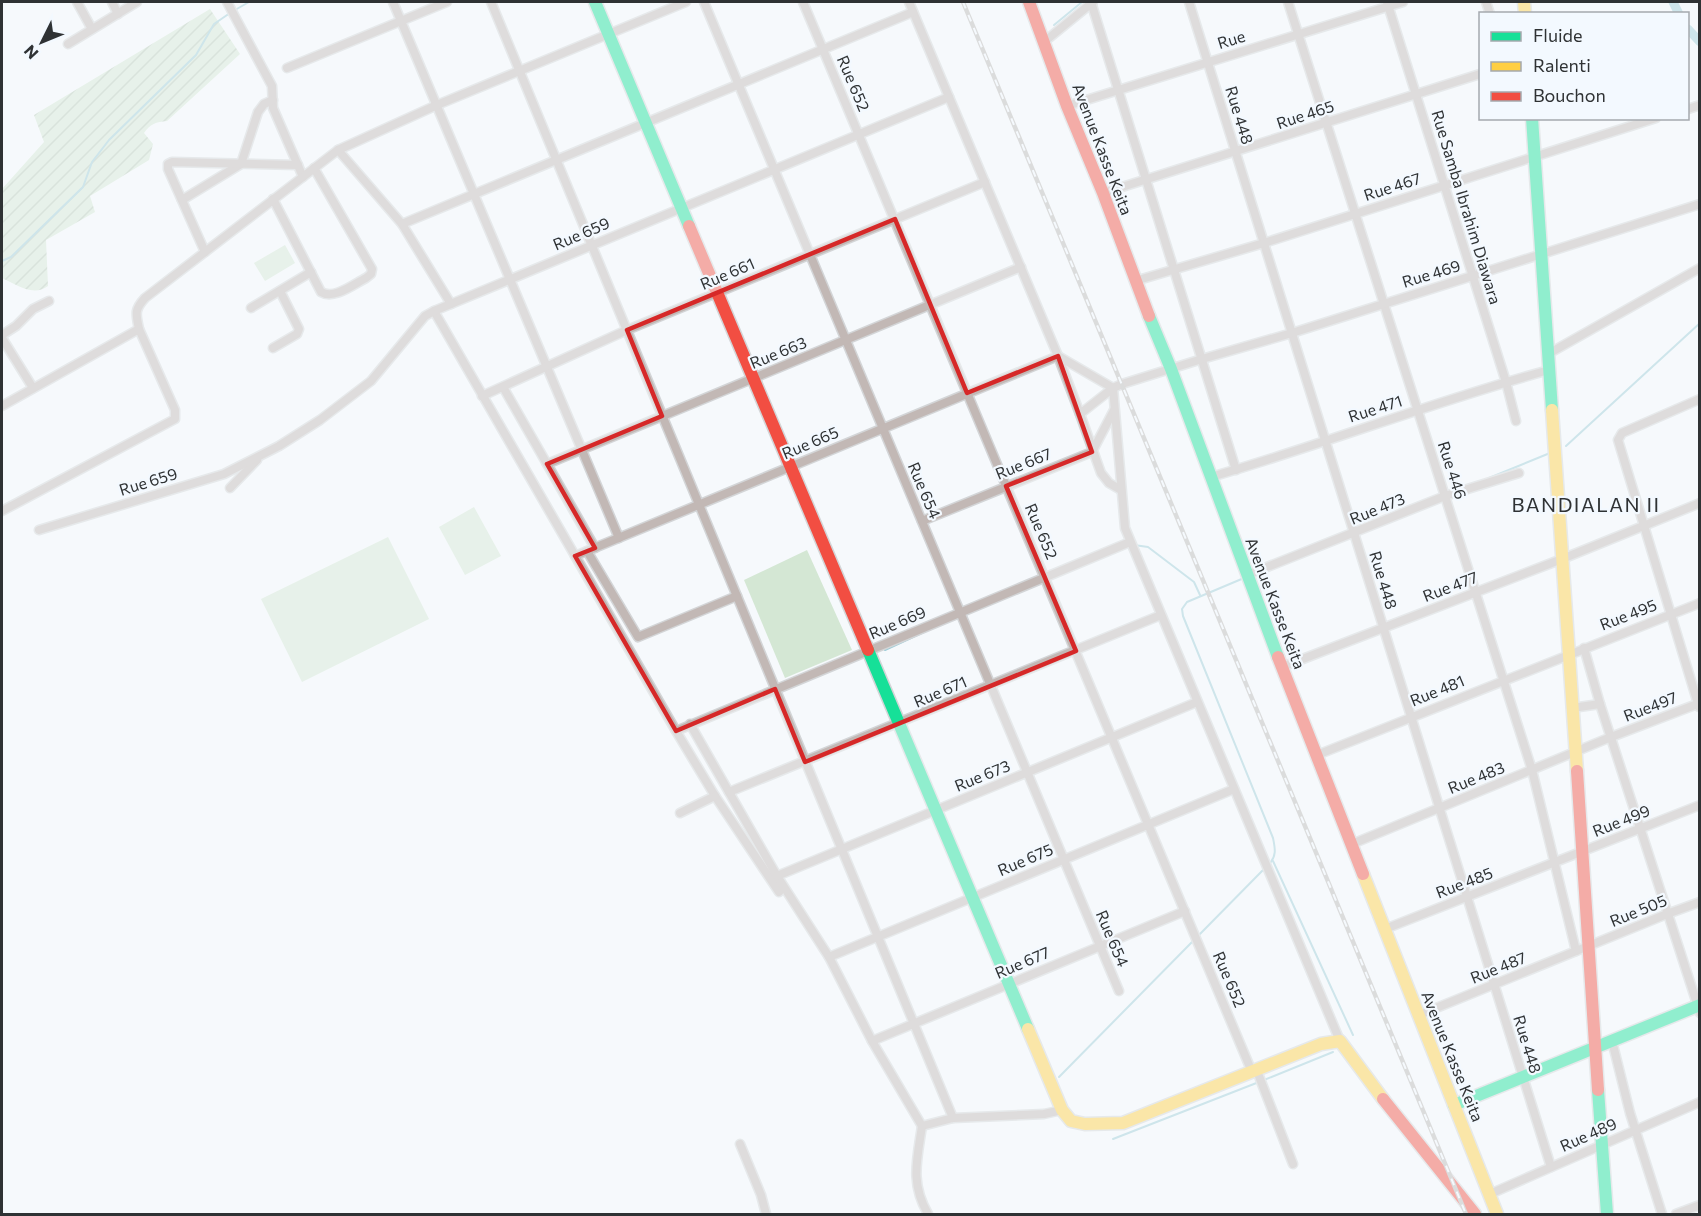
<svg xmlns="http://www.w3.org/2000/svg" width="1701" height="1216" font-family="Commissioner,sans-serif">
  <style>
    .garden { fill: url(#garden-furrows) }
    .pitch { fill: #d4e7d4 }
    .lines { fill: none; stroke-linecap: round; stroke-linejoin: round }
    .stream { stroke: #9dccd7; stroke-width: 2 }
    .canal { stroke: #9dccd7; stroke-width: 9 }
    .street-casing { stroke: #d3d5d7; stroke-width: 11 }
    .fast-casing { stroke: #d3d5d7; stroke-width: 15 }
    .slow-casing { stroke: #d3d5d7; stroke-width: 15 }
    .jam-casing { stroke: #d3d5d7; stroke-width: 15 }
    .street { stroke: #c2b8b5; stroke-width: 8 }
    .fast { stroke: #16e098; stroke-width: 12 }
    .slow { stroke: #ffcf43; stroke-width: 12 }
    .jam { stroke: #f24e42; stroke-width: 12 }
    .rail-casing { stroke: #bbb8b7; stroke-width: 4.5 }
    .rail { stroke: #f3f9ff; stroke-width: 2; stroke-dasharray: 7; stroke-linecap: butt }
    .marked { fill: none; stroke: #d62828; stroke-width: 4.5; stroke-linejoin: round }
    .labels { text-anchor: middle; dominant-baseline: central; stroke-width: 4.5; stroke-linejoin: round; paint-order: stroke }
    .street-label { font-size: 16px; fill: #2f3234; stroke: #f3f9ff }
    .quarter-label { font-size: 20px; letter-spacing: 1.5px; fill: #2f3234; stroke: #f3f9ff }
  </style>
  <defs>
    <pattern id="garden-furrows" width="10" height="10" patternUnits="userSpaceOnUse" patternTransform="scale(1.5)"><rect width="10" height="10" fill="#d4e7d4"/><path d="M-1 1l2-2M0 10L10 0M9 11l2-2" fill="none" stroke="#b6c7b7"/></pattern>
  </defs>
  <rect width="100%" height="100%" fill="#f6f9fc"/>
  <path class="garden" d="M210,9L240,54L167,121C156,122 150,124 144,133L153,144L149,160L90,196L95,212L46,240L48,286C33,297 17,285 2,278V189L44,142L34,115Z"/>
  <g class="pitch">
    <path d="M285,245L295,263L265,281L254,263Z"/>
    <path d="M474,507L501,556L465,575L439,527Z"/>
    <path d="M388,537L429,619L302,682L261,599Z"/>
    <path d="M807,550L852,650L785,678L744,580Z"/>
  </g>
  <g class="lines">
    <g class="stream">
      <path d="M235,10L249,2"/>
      <path d="M1054,25L1082,2"/>
      <path d="M2,261L11,257L83,187L92,162L109,140L196,55L214,24L230,13"/>
      <path d="M1566,446L1700,323"/>
      <path d="M1489,478L1550,453"/>
      <path d="M1134,545L1148,547L1194,582L1200,595"/>
      <path d="M1244,578L1187,602L1182,609L1183,616L1273,838C1275,848 1277,856 1269,864"/>
      <path d="M885,650L926,631"/>
      <path d="M1273,861L1353,1035"/>
      <path d="M1198,936L1265,868"/>
      <path d="M1059,1077L1194,940"/>
      <path d="M1264,1080L1333,1052"/>
      <path d="M1113,1139L1259,1082"/>
    </g>
    <g class="canal">
      <path d="M1673,2L1679,14"/>
      <path d="M1688,29L1700,42"/>
    </g>
    <g class="street-casing">
      <g id="street">
        <path d="M77,2L92,29"/>
        <path d="M112,2L118,14"/>
        <path d="M227,2L272,86L273,108L303,177"/>
        <path d="M393,2L619,538"/>
        <path d="M491,2L953,1118"/>
        <path d="M704,2L1119,991"/>
        <path d="M803,2L1252,1072"/>
        <path d="M909,2L1058,356L1080,414L1101,473L1109,483L1121,490"/>
        <path d="M1091,2L1236,470"/>
        <path d="M1189,2L1551,1167"/>
        <path d="M1288,2L1532,770L1576,951"/>
        <path d="M1387,2L1506,382L1516,421"/>
        <path d="M1486,2L1490,14"/>
        <path d="M1044,42L1093,2"/>
        <path d="M68,44L137,2"/>
        <path d="M287,68L447,2"/>
        <path d="M1067,106L1403,2"/>
        <path d="M1688,109L1700,105"/>
        <path d="M338,150L402,224L451,304"/>
        <path d="M1103,193L1480,74"/>
        <path d="M273,199L321,292C334,300 354,284 366,278L371,274L372,269L314,168"/>
        <path d="M182,200L241,164L258,112L264,104L273,100"/>
        <path d="M402,224L913,12"/>
        <path d="M205,252L168,169V164L172,162L298,165"/>
        <path d="M1135,281L1264,243L1656,118"/>
        <path d="M251,308L311,272"/>
        <path d="M434,311L676,731L715,796L779,892"/>
        <path d="M2,335L16,326L33,309L49,301"/>
        <path d="M2,338L33,388"/>
        <path d="M273,348L297,334L299,329L280,291"/>
        <path d="M1548,354L1700,268"/>
        <path d="M503,387L595,548"/>
        <path d="M482,396L627,330L985,182"/>
        <path d="M2,406L139,329C136,314 134,310 145,298L338,150L437,105L686,2"/>
        <path d="M1080,414L1113,388L1122,384L1202,359L1292,333L1700,204"/>
        <path d="M547,464L1021,267"/>
        <path d="M1211,477C1325,444 1435,401 1549,370"/>
        <path d="M230,488L257,460"/>
        <path d="M2,511L175,419V410L139,329"/>
        <path d="M922,521L1092,452L1114,410"/>
        <path d="M39,530L224,474L279,446L320,420L371,381L425,316L434,311L949,97"/>
        <path d="M587,551L638,637L737,596"/>
        <path d="M575,556L1058,356L1113,388L1125,528L1340,1041"/>
        <path d="M1247,575L1445,496L1519,473"/>
        <path d="M1584,648L1600,704L1700,1013"/>
        <path d="M1282,667L1562,559L1700,503"/>
        <path d="M1699,707L1618,440L1622,433L1700,399"/>
        <path d="M1572,708L1600,704"/>
        <path d="M690,724L777,876L829,957L872,1041L922,1126L953,1118L1044,1114L1062,1110"/>
        <path d="M676,731L1130,542"/>
        <path d="M1317,755L1700,603"/>
        <path d="M729,792L1161,615"/>
        <path d="M680,813L715,796"/>
        <path d="M1352,844L1611,737L1700,703"/>
        <path d="M777,876L1197,702"/>
        <path d="M1385,929L1700,805"/>
        <path d="M829,957L1234,789"/>
        <path d="M1419,1015L1667,914L1700,902"/>
        <path d="M872,1041L1185,911"/>
        <path d="M1612,1041L1630,1113L1662,1214"/>
        <path d="M1257,1071L1293,1164"/>
        <path d="M922,1126C917,1160 910,1183 928,1214"/>
        <path d="M740,1144L761,1195L766,1214"/>
        <path d="M1490,1194L1700,1102"/>
        <path d="M1676,1214L1700,1205"/>
      </g>
    </g>
    <g class="fast-casing">
      <g id="fast">
        <path d="M595,2L689,226"/>
        <path d="M1532,118L1552,410"/>
        <path d="M1149,316L1171,369L1278,657"/>
        <path d="M868,650L1028,1029"/>
        <path d="M1598,1090L1607,1214"/>
        <path d="M1454,1105L1700,1005"/>
      </g>
    </g>
    <g class="slow-casing">
      <g id="slow">
        <path d="M1524,2L1525,14"/>
        <path d="M1552,410L1577,771"/>
        <path d="M1363,874L1497,1214"/>
        <path d="M1028,1029L1062,1110L1071,1121L1085,1124L1123,1123L1321,1044L1340,1041L1383,1099"/>
      </g>
    </g>
    <g class="jam-casing">
      <g id="jam">
        <path d="M1029,2L1067,106L1103,193L1149,316"/>
        <path d="M689,226L868,650"/>
        <path d="M1278,657L1363,874"/>
        <path d="M1577,771L1598,1090"/>
        <path d="M1383,1099L1475,1214"/>
      </g>
    </g>
    <use href="#street" class="street"/>
    <use href="#fast" class="fast"/>
    <use href="#slow" class="slow"/>
    <use href="#jam" class="jam"/>
    <g class="rail-casing">
      <path id="rail" d="M963,2L1466,1214"/>
    </g>
    <use href="#rail" class="rail"/>
  </g>
  <path d="M0 0H1701V1216H0ZM895,219L967,393L1058,356L1092,452L1006,486L1076,651L805,762L775,689L676,731L575,556L595,548L547,464L662,416L627,330Z" fill="#f6f9fc" fill-opacity=".55" fill-rule="evenodd"/>
  <path class="marked" d="M895,219L967,393L1058,356L1092,452L1006,486L1076,651L805,762L775,689L676,731L575,556L595,548L547,464L662,416L627,330Z"/>
  <g class="labels">
    <g class="street-label">
      <text transform="translate(1231 39) rotate(-17)">Rue</text>
      <text transform="translate(854 83) rotate(67)">Rue 652</text>
      <text transform="translate(1305 114) rotate(-18)">Rue 465</text>
      <text transform="translate(1240 115) rotate(73)">Rue 448</text>
      <text transform="translate(1103 149) rotate(69)">Avenue Kasse Keita</text>
      <text transform="translate(1392 186) rotate(-18)">Rue 467</text>
      <text transform="translate(1467 207) rotate(73)">Rue Samba Ibrahim Diawara</text>
      <text transform="translate(581 233) rotate(-23)">Rue 659</text>
      <text transform="translate(727 273) rotate(-23)">Rue 661</text>
      <text transform="translate(1431 273) rotate(-17)">Rue 469</text>
      <text transform="translate(778 352) rotate(-22)">Rue 663</text>
      <text transform="translate(1375 408) rotate(-18)">Rue 471</text>
      <text transform="translate(810 442) rotate(-23)">Rue 665</text>
      <text transform="translate(1023 463) rotate(-22)">Rue 667</text>
      <text transform="translate(1453 470) rotate(72)">Rue 446</text>
      <text transform="translate(148 481) rotate(-17)">Rue 659</text>
      <text transform="translate(925 490) rotate(67)">Rue 654</text>
      <text transform="translate(1377 508) rotate(-22)">Rue 473</text>
      <text transform="translate(1042 531) rotate(67)">Rue 652</text>
      <text transform="translate(1384 580) rotate(73)">Rue 448</text>
      <text transform="translate(1450 586) rotate(-21)">Rue 477</text>
      <text transform="translate(1276 603) rotate(69)">Avenue Kasse Keita</text>
      <text transform="translate(1628 614) rotate(-21)">Rue 495</text>
      <text transform="translate(897 622) rotate(-23)">Rue 669</text>
      <text transform="translate(1437 690) rotate(-22)">Rue 481</text>
      <text transform="translate(940 691) rotate(-23)">Rue 671</text>
      <text transform="translate(1650 706) rotate(-21)">Rue497</text>
      <text transform="translate(982 775) rotate(-22)">Rue 673</text>
      <text transform="translate(1476 777) rotate(-22)">Rue 483</text>
      <text transform="translate(1621 820) rotate(-22)">Rue 499</text>
      <text transform="translate(1025 859) rotate(-23)">Rue 675</text>
      <text transform="translate(1464 882) rotate(-21)">Rue 485</text>
      <text transform="translate(1638 910) rotate(-22)">Rue 505</text>
      <text transform="translate(1113 938) rotate(67)">Rue 654</text>
      <text transform="translate(1022 962) rotate(-23)">Rue 677</text>
      <text transform="translate(1498 967) rotate(-22)">Rue 487</text>
      <text transform="translate(1230 979) rotate(67)">Rue 652</text>
      <text transform="translate(1528 1044) rotate(73)">Rue 448</text>
      <text transform="translate(1453 1056) rotate(68)">Avenue Kasse Keita</text>
      <text transform="translate(1588 1134) rotate(-24)">Rue 489</text>
    </g>
    <g class="quarter-label">
      <text x="1586" y="504">BANDIALAN II</text>
    </g>
  </g>
  <rect width="1701" height="1216" fill="none" stroke="#2f3234" stroke-width="6"/>
  <rect x="1479" y="12" width="210" height="108" fill="#f3f9ff" stroke="#a5a9ae" stroke-width="1.5"/>
  <rect x="1491" y="32" width="30" height="9" fill="#16e098" stroke="#a5a9ae" stroke-width="1.5"/>
  <text x="1533" y="42" font-size="18" fill="#2f3234">Fluide</text>
  <rect x="1491" y="62" width="30" height="9" fill="#ffcf43" stroke="#a5a9ae" stroke-width="1.5"/>
  <text x="1533" y="72" font-size="18" fill="#2f3234">Ralenti</text>
  <rect x="1491" y="92" width="30" height="9" fill="#f24e42" stroke="#a5a9ae" stroke-width="1.5"/>
  <text x="1533" y="102" font-size="18" fill="#2f3234">Bouchon</text>
  <g transform="translate(42 42) rotate(227)" stroke="#f3f9ff" stroke-width="4.5" paint-order="stroke">
  <path d="M0-4.5L10 22L0 15L-10 22Z" fill="#2f3234"/>
  <text y="-9" font-size="16" font-weight="bold" text-anchor="middle" fill="#2f3234">N</text>
  </g>
</svg>
